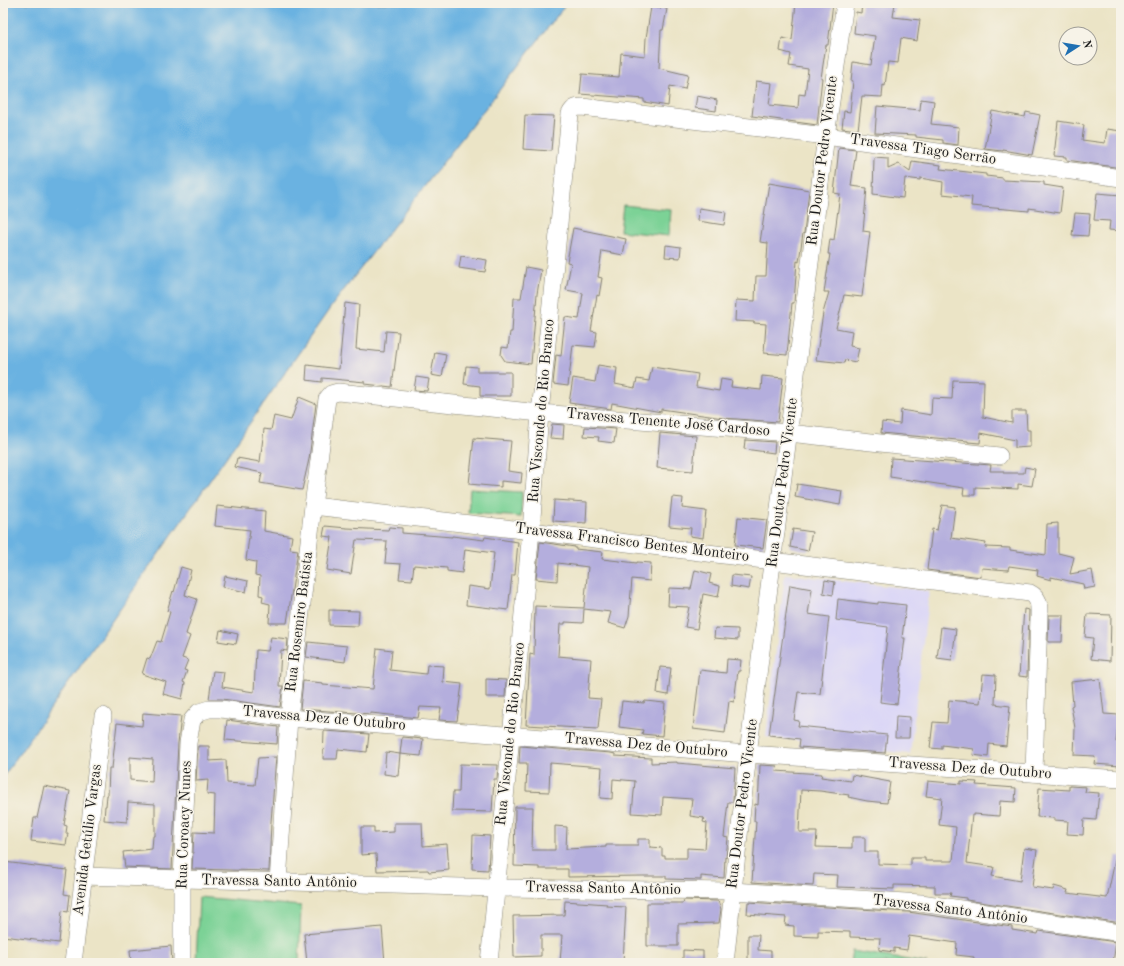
<svg xmlns="http://www.w3.org/2000/svg" width="1124" height="966" font-family="'Old Standard TT',serif">
  <style>
    .built { fill: #dad6f7 }
    .green { fill: #7cd296; stroke: #4c7759 }
    .water { fill: #6ab2e1; stroke: #43677e }
    .building { fill: #b4aedd; fill-rule: evenodd }
    .lines { fill: none; stroke-linecap: round; stroke-linejoin: round }
    .minor-casing { stroke: #848071; stroke-width: 18 }
    .minor { stroke: #fff; stroke-width: 17 }
    .labels { text-anchor: middle; dominant-baseline: central; stroke-width: 3; stroke-linejoin: round; paint-order: stroke }
    .street-label { font-size: 15px; fill: #1c1c1c; stroke: #f7f3e8 }
  </style>
  <rect width="100%" height="100%" fill="#f7f3e8"/>
  <filter id="ink" filterUnits="userSpaceOnUse"><feTurbulence type="fractalNoise" baseFrequency=".025" numOctaves="2"/><feDisplacementMap in="SourceGraphic" scale="8" xChannelSelector="R" yChannelSelector="G"/><feConvolveMatrix kernelMatrix="1 2 1 2 8 2 1 2 1" color-interpolation-filters="sRGB"/></filter>
  <filter id="wash" filterUnits="userSpaceOnUse"><feTurbulence type="fractalNoise" baseFrequency=".012" numOctaves="4" result="noise"/><feDisplacementMap in="SourceGraphic" scale="16" xChannelSelector="R" yChannelSelector="G"/><feGaussianBlur stdDeviation="0.9" result="paint"/><feColorMatrix in="noise" values="0 0 0 0 0 0 0 0 0 0 0 0 0 0 0 0 0 1.4 0 .05"/><feComposite in="paint" operator="in"/></filter>
  <g filter="url(#wash)">
    <rect width="100%" height="100%" fill="#ebe4c6"/>
    <path class="built" d="M785,574L929,591L910,754L766,737Z"/>
    <g class="green">
      <path d="M623,205L671,210L669,236L620,231Z"/>
      <path d="M470,489L522,492L521,517L468,513Z"/>
      <path d="M199,897L301,906L299,963H196Z"/>
      <path d="M852,951L927,963H850Z"/>
    </g>
    <path class="water" d="M3,3H567L333,304L3,777Z"/>
    <g id="blocks">
      <g class="building">
        <path d="M796,3H833L828,45H826L821,78H822L817,125L752,116L756,81L772,83L769,105L798,108L799,94L805,95L808,69L789,66L791,54L780,51L782,38L792,40Z"/>
        <path d="M862,3H895L893,17L920,20L917,41L901,38L898,63L888,62L885,86L883,85L882,97L862,96L858,130L842,128L844,111L850,112L853,81H851L853,62L871,65L875,36L854,33L856,12L861,13Z"/>
        <path d="M651,7L667,9L663,30H661L659,68L688,75L685,89L670,86L668,106L644,102V99L580,94L582,74L619,77L621,53L645,56L646,38Z"/>
        <path d="M697,96L717,100L716,111L695,108Z"/>
        <path d="M921,99L934,101L931,124L959,127L958,145L943,143V140L916,137V135L875,133L877,106L920,110Z"/>
        <path d="M992,111L1025,117L1026,112L1040,115L1032,155L1003,150V151L985,149Z"/>
        <path d="M525,115L554,116L551,151L523,149Z"/>
        <path d="M1058,121L1084,125L1082,140L1105,143L1107,129L1121,131V168L1067,160V157L1054,156Z"/>
        <path d="M839,148L856,150L851,186L867,188L863,231L870,232L862,297L844,295L836,328L852,331L850,346L859,348L856,362L845,360L844,363L816,360L823,313L829,292H824L830,254H828L830,239L834,240L840,194L834,193Z"/>
        <path d="M874,157L888,158V169L899,164L910,172L912,161L926,163L941,165L940,169L986,174V176L1003,178V180L1044,182V185L1063,188L1060,213L1029,208V211L971,206L972,197L942,194L943,182L920,178V180L905,178L903,198L873,194Z"/>
        <path d="M769,183L809,190L804,234L803,233L799,262L797,261L794,303H792L787,355L764,353L766,324L754,323V322L735,321L736,300L755,301L756,276H766L768,243L760,242Z"/>
        <path d="M1097,193L1121,195V231L1109,230L1110,221L1094,220Z"/>
        <path d="M699,208L726,212L724,225L698,221Z"/>
        <path d="M1075,213L1090,214L1088,236L1072,235Z"/>
        <path d="M573,228L626,239L623,255L602,251L598,277L602,278L599,296L597,295L591,331L597,332L595,347L573,345L568,386L553,384L556,355L561,356L565,317L579,319L583,293L566,290L571,263L567,262Z"/>
        <path d="M666,245L681,247L680,258L665,257Z"/>
        <path d="M461,256L487,260L485,272L459,268Z"/>
        <path d="M526,267L541,270L537,294L531,364L505,361L501,355L502,347L508,348L510,332H512L514,298H521Z"/>
        <path d="M345,303L359,305L356,349L384,352L386,331L399,332L392,387L365,384V382L322,378V382L306,380L307,365L339,369Z"/>
        <path d="M435,352L446,354L442,377L431,375Z"/>
        <path d="M598,365L617,368L615,384L635,388L637,379L649,381L652,367L698,374L696,387L719,391L721,379L732,381L731,387L761,390L762,376L783,378L778,422L723,418L661,409V412L612,403L611,409L569,403L573,378L595,382Z"/>
        <path d="M466,366L477,367V372H511V396H480V386L464,384Z"/>
        <path d="M416,377L429,379L427,391L414,390Z"/>
        <path d="M953,380L984,381L983,417L1012,423V411H1026L1027,430H1030V447L1015,448V440L981,433L980,443L968,442V441L881,433L882,422L900,424L901,410L931,415L932,398L952,399Z"/>
        <path d="M299,397L316,404L309,459L302,490L260,483L262,473L235,467L237,458L260,462L264,429L271,430L274,416L291,420Z"/>
        <path d="M552,424L564,425L563,439L550,438Z"/>
        <path d="M585,427L616,429L614,443L598,441L599,437L584,436Z"/>
        <path d="M660,433L696,436L693,471L657,468Z"/>
        <path d="M474,438L511,441L508,471L522,473L521,483L501,481V487L469,484Z"/>
        <path d="M745,440L775,442L774,453L744,449Z"/>
        <path d="M891,458L991,465L990,471H1003V473H1024L1025,467L1035,469L1032,486L1018,484V489L975,487V495H963L964,488L890,477Z"/>
        <path d="M797,484L842,491L840,505L795,497Z"/>
        <path d="M672,497L683,498L682,508L706,511L703,538L690,536L691,528L669,526Z"/>
        <path d="M554,500L587,502L586,523L553,521Z"/>
        <path d="M942,505L955,507L951,538L986,543L985,547L1010,548V550L1046,555L1047,524L1058,523V553L1074,557L1070,574L1092,570L1095,587L1084,589L1083,584L1051,577V580L1037,576L1038,570L1009,566L1008,570L982,568L981,577L927,570L932,529L937,530Z"/>
        <path d="M217,506L265,511L264,531L292,536L290,549L298,550L287,623H269L270,604L262,602L263,596L259,595L260,576L255,575L256,562L246,560L250,530L215,526Z"/>
        <path d="M738,517L767,520L763,548L735,545Z"/>
        <path d="M325,526L347,528L388,530L389,527L402,528V533L452,537V536L484,540L485,537L518,542L515,575H512L508,610L466,605L468,586L490,589L494,553L465,549L462,573L447,571V568L414,565L412,580L399,579L401,564L385,563L387,541L356,540L351,574L327,570L332,537L323,536Z"/>
        <path d="M793,529L812,532L808,551L790,547Z"/>
        <path d="M540,542L575,547V549L603,552L602,559L637,563V562L651,563L650,581L632,579L629,616L625,628L608,623L611,612L584,609L583,623L565,622V624H560L558,656L591,659L588,698L601,699L598,729L526,725L530,654L534,655L535,606L584,608L588,567L558,563L557,581L536,579Z"/>
        <path d="M181,567L191,570L185,595L197,599L186,634L190,636L182,658L188,660L184,670L187,671L183,682L185,683L182,699L163,694L166,682L142,674L147,658L150,659L157,641L161,642L170,612L167,611L173,591L174,592Z"/>
        <path d="M695,570L711,574L709,583L720,586L718,597L703,594L697,629L685,627L689,607L668,606L669,588L691,589Z"/>
        <path d="M732,575L751,577L749,589L731,586Z"/>
        <path d="M225,576L248,581L246,592L223,587Z"/>
        <path d="M825,580L835,582L833,595L823,593Z"/>
        <path d="M790,585L812,589L808,614L829,617L820,694L798,692L794,720L799,721L798,726L887,735L885,753L799,747L800,739L769,735Z"/>
        <path d="M838,599L878,604V602L906,605L902,638H905L897,704L880,702L888,627L836,620Z"/>
        <path d="M1024,609L1029,610L1027,677L1019,676Z"/>
        <path d="M329,610L359,611L358,626L329,625Z"/>
        <path d="M1087,614L1111,615L1110,661L1091,659L1093,638L1085,637Z"/>
        <path d="M1049,615H1063L1062,642H1048Z"/>
        <path d="M941,627L956,629L952,660L937,658Z"/>
        <path d="M715,628L738,629V640L714,638Z"/>
        <path d="M220,630L238,634L236,644L218,641Z"/>
        <path d="M271,637L288,639L287,651L281,650L279,686H283L280,707L222,699H209L213,671L224,672L222,687L254,692L256,650L268,651Z"/>
        <path d="M308,642L347,646L345,662L306,657Z"/>
        <path d="M377,648L392,650L390,670L426,674L427,665L444,666L443,682L462,684L457,721L439,720L441,708L420,707L418,718L371,713V714L300,709L303,681L323,683V685L373,689Z"/>
        <path d="M727,659L741,660L740,671H738L734,702L729,701L725,733L693,729L700,670L726,673Z"/>
        <path d="M660,667L671,668L668,695L657,693Z"/>
        <path d="M983,674L996,675L995,704L1010,706L1006,746L989,744L988,757L973,755L974,749L942,745V749L930,748L933,722L947,723L949,700L980,703Z"/>
        <path d="M486,679L506,680L505,697H486Z"/>
        <path d="M1100,679L1104,714L1119,715L1116,742L1121,741V766L1094,764L1095,756L1074,755L1075,728L1071,706L1073,705L1071,682Z"/>
        <path d="M622,701L644,703L645,701L665,703L662,736L642,734L643,730L619,727Z"/>
        <path d="M143,713L181,716L178,743L172,869L125,867L123,852L152,849L153,836H155V804L128,802L127,822L104,820L105,806H106L107,795H108L109,768H112L117,723L142,726ZM130,757L153,759L152,782L130,780Z"/>
        <path d="M896,716L910,717L909,738H895Z"/>
        <path d="M227,720L278,727L277,744L225,740Z"/>
        <path d="M324,731L369,734L367,752L338,749L337,759H323Z"/>
        <path d="M402,737L423,739L421,756L400,754Z"/>
        <path d="M198,746H209V761L226,760L227,783L255,785L258,758L276,757L271,822L269,871L192,869L194,832L214,833L215,795L207,794L208,780L196,781Z"/>
        <path d="M520,746L611,753L615,754V756L651,758V763L677,762V763L735,768L733,802H728L724,837L728,838L726,858L725,857L724,878L701,876V880L666,879V876H642L568,877V869H539V867L514,866L515,807H533L532,850H555V826L567,827L566,849L606,847V845H638V839H650V847L662,848V856H665V858H687V848L705,849L707,823L703,822L704,818L690,816L692,799L663,797L662,815L632,813L635,781L613,779L612,799L600,798L602,767L550,763L549,792L526,791L527,763H519Z"/>
        <path d="M386,752L400,754L398,776L384,774Z"/>
        <path d="M460,764L498,765L497,779H494L492,812L452,811L453,792H459Z"/>
        <path d="M760,765L777,766L776,771L822,774L821,777L851,781L852,775L890,782L887,803L867,801L848,797L849,795L820,791L801,790L799,832H817L816,847L852,848V837H865V852H878V864L911,865V858H925V861H953L956,827L939,825L942,798L926,796L928,781L961,784V781L977,782L976,785L1016,788L1015,802L1000,801L999,816L974,814V815H972L967,863L994,867L992,876L1020,881L1024,848L1037,850L1032,887L1053,890L1054,886L1068,890L1067,893L1107,898L1116,856H1121V923L966,900V898L950,896L951,893H935V886L894,885V889L837,887L838,875L814,874L813,886L752,882L756,821H754L755,804L758,805Z"/>
        <path d="M44,786L70,791L64,825L67,826L66,833H68L66,845L31,841L34,818H37Z"/>
        <path d="M1069,786L1086,787L1085,792L1099,793L1096,820L1084,819L1083,835L1067,834L1068,821L1054,820V818L1037,817L1039,788L1069,790Z"/>
        <path d="M394,823H422L423,846L447,844L449,870L429,872L428,870L377,871L376,854L361,855V827H374V833L394,832Z"/>
        <path d="M473,835L490,836L488,870L472,869Z"/>
        <path d="M4,862L67,870L64,894L70,895L68,912L62,911L59,943L3,936V873Z"/>
        <path d="M684,900L718,901L721,909L719,923L678,924V946H647V903H683Z"/>
        <path d="M565,901L607,904L606,906L626,907L623,963H560L562,935H541V956L514,957L513,916L564,915Z"/>
        <path d="M748,902L908,912L1012,927V930L1038,934L1039,931L1116,942L1113,963H973L974,957L956,955L957,943L909,936L907,950L894,948V952L879,950L880,938L850,937V932L818,931V937L794,936V926L785,925L786,917L747,914Z"/>
        <path d="M382,927L385,963H307L304,934Z"/>
        <path d="M748,935H759L758,950L771,951V963H748Z"/>
        <path d="M171,946L172,963H131L130,950Z"/>
        <path d="M683,950L703,951V963H683Z"/>
      </g>
    </g>
  </g>
  <g filter="url(#ink)">
    <use href="#blocks" fill-opacity="0" stroke="#848071" stroke-width="1"/>
    <g class="lines">
      <g class="minor-casing">
        <g id="minor">
          <path d="M313,506L531,531L1030,593C1040,598 1039,606 1039,616L1034,773"/>
          <path d="M83,876L495,888L732,891L921,903L1121,933"/>
          <path d="M278,882L289,718L313,506L327,399L331,394L338,392L540,413L789,433L999,456"/>
          <path d="M73,963L103,716"/>
          <path d="M182,963V880L188,743L192,720L199,712L209,709H221L289,718L748,754L1121,779"/>
          <path d="M489,963L531,531L540,413L570,114C573,108 576,107 582,107L826,136L1121,178"/>
          <path d="M725,963L748,754L826,136L845,3"/>
        </g>
      </g>
      <use href="#minor" class="minor"/>
    </g>
  </g>
  <g class="labels">
    <g class="street-label">
      <text transform="translate(923 150) rotate(8)">Travessa Tiago Serrão</text>
      <text transform="translate(823 161) rotate(-83)">Rua Doutor Pedro Vicente</text>
      <text transform="translate(542 411) rotate(-85)">Rua Visconde do Rio Branco</text>
      <text transform="translate(668 423) rotate(5)">Travessa Tenente José Cardoso</text>
      <text transform="translate(783 483) rotate(-83)">Rua Doutor Pedro Vicente</text>
      <text transform="translate(632 543) rotate(7)">Travessa Francisco Bentes Monteiro</text>
      <text transform="translate(300 622) rotate(-83)">Rua Rosemiro Batista</text>
      <text transform="translate(324 719) rotate(5)">Travessa Dez de Outubro</text>
      <text transform="translate(511 734) rotate(-84)">Rua Visconde do Rio Branco</text>
      <text transform="translate(646 746) rotate(5)">Travessa Dez de Outubro</text>
      <text transform="translate(970 769) rotate(4)">Travessa Dez de Outubro</text>
      <text transform="translate(743 804) rotate(-83)">Rua Doutor Pedro Vicente</text>
      <text transform="translate(185 825) rotate(-88)">Rua Coroacy Nunes</text>
      <text transform="translate(88 840) rotate(-83)">Avenida Getúlio Vargas</text>
      <text transform="translate(279 882) rotate(1)">Travessa Santo Antônio</text>
      <text transform="translate(603 889) rotate(1)">Travessa Santo Antônio</text>
      <text transform="translate(950 910) rotate(7)">Travessa Santo Antônio</text>
    </g>
  </g>
  <rect width="1124" height="966" fill="none" stroke="#f7f3e8" stroke-width="16"/>
  <g transform="translate(1078 46) rotate(78)"><circle r="19" fill="#f7f3e8" stroke="#9f9d96"/>
  <path d="M0-3L7 15L0 10L-7 15Z" fill="#1f6fb2"/>
  <text y="-6" font-size="11" font-weight="bold" text-anchor="middle" fill="#1c1c1c">N</text>
  </g>
</svg>
